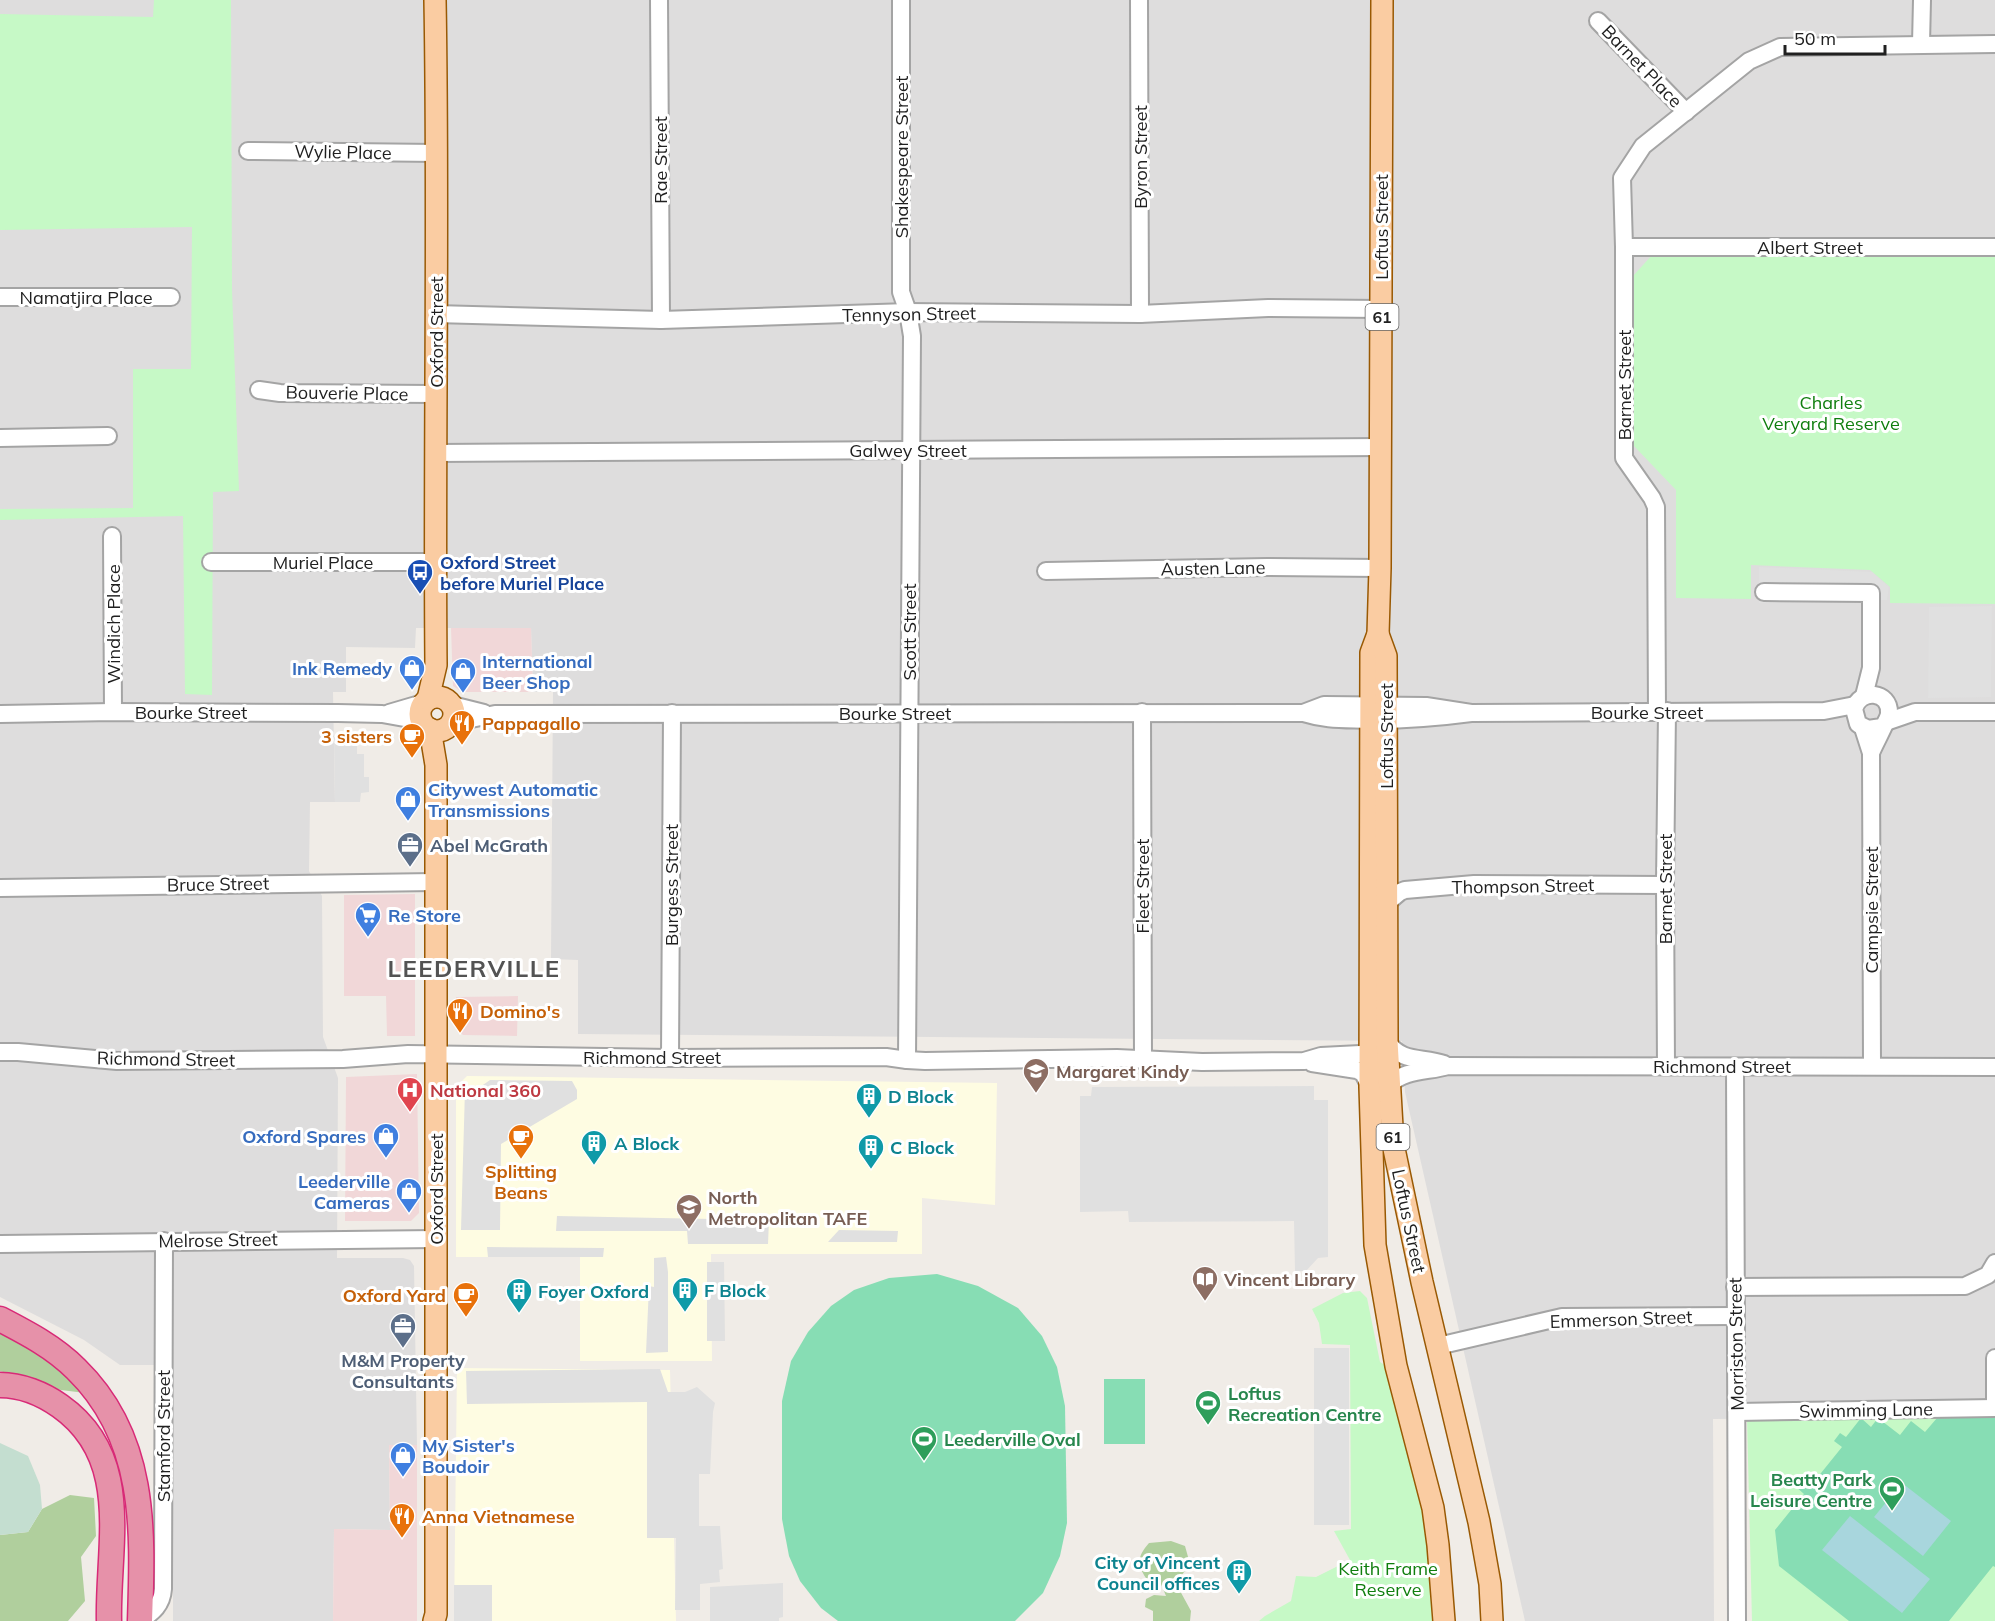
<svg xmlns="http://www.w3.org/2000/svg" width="1995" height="1621" font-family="Mulish,sans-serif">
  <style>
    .residential { fill: #dedddd }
    .commercial { fill: #f1d7d8 }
    .education { fill: #fefce2 }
    .forest { fill: #b0cf9d }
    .wetland { fill: #c4ded0 }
    .park { fill: #c6f9c6 }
    .pitch { fill: #87ddb4 }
    .parking { fill: #e0e0e0 }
    .water { fill: #a8d6dd }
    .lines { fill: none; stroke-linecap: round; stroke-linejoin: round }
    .minor-casing { stroke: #a4a4a4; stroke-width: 20 }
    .major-casing { stroke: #995903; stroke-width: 24 }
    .highway-casing { stroke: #d82a77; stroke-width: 27 }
    .minor { stroke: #fff; stroke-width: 16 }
    .major { stroke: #facca2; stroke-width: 21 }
    .highway { stroke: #e691a9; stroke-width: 24 }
    .labels { text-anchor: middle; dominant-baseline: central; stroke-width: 6; stroke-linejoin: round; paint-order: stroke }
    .shield { fill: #fff; stroke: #636363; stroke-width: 1.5 }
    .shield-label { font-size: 16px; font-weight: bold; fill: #202020 }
    .street-label { font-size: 18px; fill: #202020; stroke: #fff }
    .park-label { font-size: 18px; fill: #0f7e0e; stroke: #fff }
    .transit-label { font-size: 18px; font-weight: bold; fill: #164399; stroke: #fff; text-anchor: start }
    .shop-label { font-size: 18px; font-weight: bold; fill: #366cbe; stroke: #fff; text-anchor: start }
    .food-label { font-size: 18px; font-weight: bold; fill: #c56008; stroke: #fff; text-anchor: start }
    .service-label { font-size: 18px; font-weight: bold; fill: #4e5e75; stroke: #fff; text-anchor: start }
    .education-label { font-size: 18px; font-weight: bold; fill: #785e54; stroke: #fff; text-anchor: start }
    .health-label { font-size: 18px; font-weight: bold; fill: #be3a42; stroke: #fff; text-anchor: start }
    .culture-label { font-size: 18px; font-weight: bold; fill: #0d838f; stroke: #fff; text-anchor: start }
    .leisure-label { font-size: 18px; font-weight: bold; fill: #27864d; stroke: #fff; text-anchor: start }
    .district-label { font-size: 24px; font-weight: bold; letter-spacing: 1.5px; fill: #535353; stroke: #fff }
  </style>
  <rect width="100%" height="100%" fill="#f0ece7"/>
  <path class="residential" d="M0,0H1995V1417L1713,1419L1714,1621H1525L1405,1092L1402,1041L578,1034V960L551,959L553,692H533L531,628H416L415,648L346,647V692H333L335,802H310L309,871L322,896L323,1037L338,1078L337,1258H403L410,1260L414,1266L417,1445H389L390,1530L334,1529L333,1621H173V1365H120L84,1340L0,1297Z"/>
  <g class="commercial">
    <path d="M451,628H531L533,692H462L453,686Z"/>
    <path d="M415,894V1036H387L386,996H344V895Z"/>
    <path d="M518,996L517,1036L463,1035L456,1029V997Z"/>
    <path d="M417,1074L419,1213L411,1221H345L346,1077Z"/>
    <path d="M389,1445H417V1621H333L334,1529L390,1530Z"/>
  </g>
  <g class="education">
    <path d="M467,1076L997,1083L995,1205L922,1198V1254H711L712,1361H580V1257H456V1087Z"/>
    <path d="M457,1368L670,1370L676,1621H454Z"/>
  </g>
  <g class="forest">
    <path d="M0,1333L46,1357L85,1393L61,1390L0,1371Z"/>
    <path d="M70,1495L94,1498L96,1536L81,1557L85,1601L68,1621H0V1535L28,1532L42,1509Z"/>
    <path d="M1171,1541L1185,1546L1190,1564L1179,1579V1589L1191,1611L1190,1621H1153V1611L1145,1607L1146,1599L1154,1595L1166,1596L1161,1584L1148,1581C1137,1565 1136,1558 1149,1543Z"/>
  </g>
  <path class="wetland" d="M0,1443L28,1456L40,1485L42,1509L28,1532L0,1535Z"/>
  <g class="park">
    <path d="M154,0H231L232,289L239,491L213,492L212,695L185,694L183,516L0,520V509L133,508V369H191L192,227L0,230V14L153,17Z"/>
    <path d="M1653,254L1995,256V604L1890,603V587L1870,570L1751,565V599L1676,598V490L1634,446L1633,276Z"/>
    <path d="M1360,1291L1367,1298L1380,1362L1386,1366L1422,1505L1430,1567L1432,1621H1259L1265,1616L1291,1601L1296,1576L1316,1577L1350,1560L1334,1531L1351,1529L1350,1345L1322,1344L1319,1323L1312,1309L1343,1293Z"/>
    <path d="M1995,1417V1621H1752L1747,1419Z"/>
  </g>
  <g class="pitch">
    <path d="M937,1274L978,1286L1018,1308L1042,1336L1057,1367L1065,1406L1067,1523L1060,1556L1043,1593L1015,1621H838L821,1608L800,1581L789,1556L782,1519V1401L791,1361L808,1332L831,1306L854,1290L889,1278Z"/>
    <rect x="1104" y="1379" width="41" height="65"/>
    <path d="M1861,1418L1871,1427L1878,1418L1900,1435L1911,1421L1925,1432L1937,1418H1995V1567L1993,1566L1949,1621H1849L1779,1566L1775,1530L1804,1494L1795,1486L1807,1471L1817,1478L1842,1447L1834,1441L1840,1433L1846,1437Z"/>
  </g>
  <g class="parking">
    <path d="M1759,567L1872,572L1889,587L1887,600L1759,603Z"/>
    <path d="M1992,606L1991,697L1928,698L1929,607Z"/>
    <path d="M334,737H357V754H364V777H369V792L361,793L360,802H335Z"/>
    <path d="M490,1080L572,1081L577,1090V1099L501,1144L500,1230H461L465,1089L480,1087Z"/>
    <path d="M1314,1086V1100H1328V1257L1318,1258L1306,1271H1295L1294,1221L1129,1222L1128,1211L1080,1212V1096H1091L1092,1087Z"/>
    <path d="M557,1216L769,1220L768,1244H688L687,1231H556Z"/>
    <path d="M839,1230L898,1231L897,1242H828Z"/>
    <path d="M487,1247L604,1248L603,1257H488Z"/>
    <path d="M666,1257L668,1272V1352L646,1353L649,1286L654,1287V1258Z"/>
    <path d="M707,1262H724L725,1341H707Z"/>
    <rect x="1314" y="1348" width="35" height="177"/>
    <path d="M660,1369L668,1392H685L697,1387L715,1403L713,1412L710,1474H699V1526H720L723,1569L719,1570L720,1582L700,1584V1610H675L676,1538H647V1402L467,1404L466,1371Z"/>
    <path d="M783,1583V1617L779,1618V1621H710V1587Z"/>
    <rect x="454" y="1585" width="38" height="36"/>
  </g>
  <g class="water">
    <path d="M1902,1483L1951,1521L1923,1556L1874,1517Z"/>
    <path d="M1850,1516L1930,1579L1902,1613L1822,1550Z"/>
  </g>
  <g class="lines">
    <g class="minor-casing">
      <g id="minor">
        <path d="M659,0L661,320"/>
        <path d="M901,0V292L908,312L912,336L907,1060"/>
        <path d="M1139,0L1140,314"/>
        <path d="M1598,21L1686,112"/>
        <path d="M1921,44L1922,0"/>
        <path d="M248,151L438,153"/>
        <path d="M1624,247H1995"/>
        <path d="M0,297H171"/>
        <path d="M435,314L661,320L908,312L1140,314L1268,308L1382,309"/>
        <path d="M259,390L280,393L435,394"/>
        <path d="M0,438L108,436"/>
        <path d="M436,453L1381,447"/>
        <path d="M112,536L113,712"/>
        <path d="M211,562H435"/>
        <path d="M1046,571L1267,567L1380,568"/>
        <path d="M1764,592L1871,593V668L1864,696"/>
        <path d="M452,705L484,713"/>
        <path d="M1142,712L1143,1061"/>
        <path d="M1657,712L1656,507L1652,498L1624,458V247L1622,178L1643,146L1749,61L1780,47L1995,44"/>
        <path d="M389,713L423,703"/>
        <path d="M1303,713L1324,705L1426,706L1471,713L1824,711L1855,705"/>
        <path d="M0,714L113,712L338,713L382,714L421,721"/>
        <path d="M1886,722L1915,712H1995"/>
        <path d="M452,723L495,714L1303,713C1325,720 1344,719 1368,720C1404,720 1434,718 1471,713"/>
        <path d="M1863,728L1871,753L1872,1066"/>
        <path d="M1871,753C1874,745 1889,718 1889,713C1890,691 1860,688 1854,709L1858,724L1868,729L1882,727"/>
        <path d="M0,888L435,882"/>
        <path d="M1387,903L1400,892L1405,890L1474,884L1665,885"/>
        <path d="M1387,1041C1402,1064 1422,1056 1444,1064"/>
        <path d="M0,1052H18L117,1061L343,1059L408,1054L670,1058L886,1057L907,1060L925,1061L1117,1058L1202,1062L1304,1061L1321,1056L1380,1053"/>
        <path d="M670,1058L672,713"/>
        <path d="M1312,1063L1357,1070L1363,1073L1370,1087"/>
        <path d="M1666,1066L1665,885L1667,711"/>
        <path d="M1735,1067L1737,1621"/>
        <path d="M1389,1085C1405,1069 1428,1072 1448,1066L1995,1067"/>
        <path d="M0,1244L436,1239"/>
        <path d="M1735,1287L1965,1286L1988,1275L1995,1263"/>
        <path d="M1438,1346L1562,1317L1735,1316"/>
        <path d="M1995,1358V1408"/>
        <path d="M1737,1412L1995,1408"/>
        <path d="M140,1621C153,1612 162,1605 163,1589L164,1241"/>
      </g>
    </g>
    <g class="major-casing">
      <g id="major">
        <path d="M1382,0L1380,568L1378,634L1371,653L1370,1087L1375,1245L1396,1366L1433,1508L1438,1545L1444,1621"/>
        <path d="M1378,634L1386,656L1387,1041L1393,1144L1422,1282L1479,1522L1490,1584L1492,1621"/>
        <circle cx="437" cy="714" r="17"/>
        <path d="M428,699L436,665C434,443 439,222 435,0"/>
        <path d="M430,729L436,765V1614L434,1621"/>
      </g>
    </g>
    <g class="highway-casing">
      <g id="highway">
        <path d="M0,1319C27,1333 54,1347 76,1369C147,1438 143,1530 140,1621"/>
        <path d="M0,1385C21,1385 43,1394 60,1406C134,1458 107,1546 109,1621"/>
      </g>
    </g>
    <use href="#minor" class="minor"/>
    <use href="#major" class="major"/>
    <use href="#highway" class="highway"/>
  </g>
  <defs>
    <g id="bus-pin" transform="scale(1.35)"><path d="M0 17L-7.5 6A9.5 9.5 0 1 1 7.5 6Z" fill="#1a4fb4" stroke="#fff"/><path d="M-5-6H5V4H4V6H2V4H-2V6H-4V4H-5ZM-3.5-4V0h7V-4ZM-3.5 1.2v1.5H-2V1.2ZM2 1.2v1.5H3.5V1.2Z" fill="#fff"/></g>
    <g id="shop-pin" transform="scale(1.35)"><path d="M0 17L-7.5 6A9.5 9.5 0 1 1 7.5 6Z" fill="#3f7fe0" stroke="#fff"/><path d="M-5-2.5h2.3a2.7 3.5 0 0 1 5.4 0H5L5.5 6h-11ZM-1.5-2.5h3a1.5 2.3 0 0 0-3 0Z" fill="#fff"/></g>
    <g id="restaurant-pin" transform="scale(1.35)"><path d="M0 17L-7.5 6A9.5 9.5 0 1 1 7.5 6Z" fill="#e8710a" stroke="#fff"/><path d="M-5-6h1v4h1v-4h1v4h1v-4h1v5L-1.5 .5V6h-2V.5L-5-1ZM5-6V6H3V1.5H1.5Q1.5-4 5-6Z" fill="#fff"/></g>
    <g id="cafe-pin" transform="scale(1.35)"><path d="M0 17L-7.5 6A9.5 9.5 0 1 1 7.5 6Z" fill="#e8710a" stroke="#fff"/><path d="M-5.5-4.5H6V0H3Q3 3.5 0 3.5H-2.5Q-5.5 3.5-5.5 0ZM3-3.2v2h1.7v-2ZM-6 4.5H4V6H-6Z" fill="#fff"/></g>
    <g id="office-pin" transform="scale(1.35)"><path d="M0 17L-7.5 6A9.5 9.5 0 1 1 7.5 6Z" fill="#5c6f8a" stroke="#fff"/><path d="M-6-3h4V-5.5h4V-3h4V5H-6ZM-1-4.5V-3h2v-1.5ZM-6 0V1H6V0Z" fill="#fff"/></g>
    <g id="supermarket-pin" transform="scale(1.35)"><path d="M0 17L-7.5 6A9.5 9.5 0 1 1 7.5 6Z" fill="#3f7fe0" stroke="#fff"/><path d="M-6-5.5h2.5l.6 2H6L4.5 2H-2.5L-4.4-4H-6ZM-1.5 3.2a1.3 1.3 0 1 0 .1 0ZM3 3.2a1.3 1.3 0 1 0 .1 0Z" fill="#fff"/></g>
    <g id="school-pin" transform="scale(1.35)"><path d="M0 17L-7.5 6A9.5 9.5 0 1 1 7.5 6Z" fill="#8d6e63" stroke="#fff"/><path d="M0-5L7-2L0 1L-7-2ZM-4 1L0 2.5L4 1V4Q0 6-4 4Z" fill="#fff"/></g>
    <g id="hospital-pin" transform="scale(1.35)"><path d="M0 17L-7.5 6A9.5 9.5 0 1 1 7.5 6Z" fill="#e0444e" stroke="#fff"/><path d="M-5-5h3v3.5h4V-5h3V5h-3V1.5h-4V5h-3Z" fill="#fff"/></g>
    <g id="building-pin" transform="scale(1.35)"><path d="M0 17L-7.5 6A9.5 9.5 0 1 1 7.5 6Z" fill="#0f9aa8" stroke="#fff"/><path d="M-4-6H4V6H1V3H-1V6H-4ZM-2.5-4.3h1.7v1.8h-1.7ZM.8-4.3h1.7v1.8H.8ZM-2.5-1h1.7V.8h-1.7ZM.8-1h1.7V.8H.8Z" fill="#fff"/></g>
    <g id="university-pin" transform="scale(1.35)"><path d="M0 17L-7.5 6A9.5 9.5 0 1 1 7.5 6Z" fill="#8d6e63" stroke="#fff"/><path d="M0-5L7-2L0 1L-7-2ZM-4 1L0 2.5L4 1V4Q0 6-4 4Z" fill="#fff"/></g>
    <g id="library-pin" transform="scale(1.35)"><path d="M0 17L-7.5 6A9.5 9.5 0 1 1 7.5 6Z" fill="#8d6e63" stroke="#fff"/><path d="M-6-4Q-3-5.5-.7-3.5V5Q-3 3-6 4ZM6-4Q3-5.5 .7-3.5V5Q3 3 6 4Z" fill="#fff"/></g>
    <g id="stadium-pin" transform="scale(1.35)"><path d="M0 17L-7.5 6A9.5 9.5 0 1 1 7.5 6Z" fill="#2e9e5b" stroke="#fff"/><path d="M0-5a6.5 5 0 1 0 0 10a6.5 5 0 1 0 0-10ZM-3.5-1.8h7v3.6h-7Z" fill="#fff"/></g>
  </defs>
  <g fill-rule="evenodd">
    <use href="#bus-pin" x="420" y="572"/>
    <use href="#shop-pin" x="412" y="668"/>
    <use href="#shop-pin" x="463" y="671"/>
    <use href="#restaurant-pin" x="462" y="723"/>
    <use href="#cafe-pin" x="412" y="736"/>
    <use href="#shop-pin" x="408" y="799"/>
    <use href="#office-pin" x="410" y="845"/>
    <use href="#supermarket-pin" x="368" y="915"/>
    <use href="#restaurant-pin" x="460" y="1011"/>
    <use href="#school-pin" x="1036" y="1071"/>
    <use href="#hospital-pin" x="410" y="1090"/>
    <use href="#building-pin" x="869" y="1096"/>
    <use href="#shop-pin" x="386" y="1136"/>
    <use href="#cafe-pin" x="521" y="1137"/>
    <use href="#building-pin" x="594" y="1143"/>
    <use href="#building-pin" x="871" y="1147"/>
    <use href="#shop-pin" x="409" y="1191"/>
    <use href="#university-pin" x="689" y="1207"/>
    <use href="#library-pin" x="1205" y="1279"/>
    <use href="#building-pin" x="685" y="1290"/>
    <use href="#building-pin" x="519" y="1291"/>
    <use href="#cafe-pin" x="466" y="1295"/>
    <use href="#office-pin" x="403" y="1326"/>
    <use href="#stadium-pin" x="1208" y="1403"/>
    <use href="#stadium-pin" x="924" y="1439"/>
    <use href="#shop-pin" x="403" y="1455"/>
    <use href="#stadium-pin" x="1892" y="1489"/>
    <use href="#restaurant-pin" x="402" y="1516"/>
    <use href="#building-pin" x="1239" y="1572"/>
  </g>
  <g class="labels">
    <g class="shield">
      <rect x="1365.5" y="304" width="33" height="26" rx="4.5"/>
      <rect x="1376.5" y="1124" width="33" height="26" rx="4.5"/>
    </g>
    <g class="shield-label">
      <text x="1382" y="317">61</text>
      <text x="1393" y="1137">61</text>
    </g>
    <g class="street-label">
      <text transform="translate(1642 66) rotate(46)">Barnet Place</text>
      <text transform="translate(343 152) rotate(1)">Wylie Place</text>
      <text transform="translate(901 157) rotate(-90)">Shakespeare Street</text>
      <text transform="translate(1140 157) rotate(-90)">Byron Street</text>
      <text transform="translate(660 160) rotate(-90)">Rae Street</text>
      <text transform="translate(1381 227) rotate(-90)">Loftus Street</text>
      <text x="1810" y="247">Albert Street</text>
      <text x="86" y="297">Namatjira Place</text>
      <text transform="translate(909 314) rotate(-1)">Tennyson Street</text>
      <text transform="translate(436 332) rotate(-90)">Oxford Street</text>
      <text transform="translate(1624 385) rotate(-90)">Barnet Street</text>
      <text transform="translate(347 393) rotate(1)">Bouverie Place</text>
      <text x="908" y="450">Galwey Street</text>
      <text x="323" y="562">Muriel Place</text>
      <text transform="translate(1213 568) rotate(-1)">Austen Lane</text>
      <text transform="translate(113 624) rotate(-90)">Windich Place</text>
      <text transform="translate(909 632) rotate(-90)">Scott Street</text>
      <text x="191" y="712">Bourke Street</text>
      <text x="1647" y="712">Bourke Street</text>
      <text x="895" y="713">Bourke Street</text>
      <text transform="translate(1386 736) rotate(-90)">Loftus Street</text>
      <text transform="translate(218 884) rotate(-1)">Bruce Street</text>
      <text transform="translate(671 885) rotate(-90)">Burgess Street</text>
      <text transform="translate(1142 886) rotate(-90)">Fleet Street</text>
      <text transform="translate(1523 886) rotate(-1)">Thompson Street</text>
      <text transform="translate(1665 889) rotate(-90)">Barnet Street</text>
      <text transform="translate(1871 910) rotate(-90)">Campsie Street</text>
      <text x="652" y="1057">Richmond Street</text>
      <text transform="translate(166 1059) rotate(1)">Richmond Street</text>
      <text x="1722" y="1066">Richmond Street</text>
      <text transform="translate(436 1189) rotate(-90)">Oxford Street</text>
      <text transform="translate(1409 1221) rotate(78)">Loftus Street</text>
      <text transform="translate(218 1240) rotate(-1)">Melrose Street</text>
      <text transform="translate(1621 1319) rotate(-2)">Emmerson Street</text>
      <text transform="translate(1736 1344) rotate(-91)">Morriston Street</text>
      <text transform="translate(1866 1410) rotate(-1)">Swimming Lane</text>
      <text transform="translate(163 1436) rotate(-90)">Stamford Street</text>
    </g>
    <g class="park-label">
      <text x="1831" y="402">Charles<tspan x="1831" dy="21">Veryard Reserve</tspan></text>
      <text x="1388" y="1568">Keith Frame<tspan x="1388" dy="21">Reserve</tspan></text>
    </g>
    <g class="transit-label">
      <text x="440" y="562">Oxford Street<tspan x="440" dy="21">before Muriel Place</tspan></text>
    </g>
    <g class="shop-label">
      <text x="482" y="661">International<tspan x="482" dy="21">Beer Shop</tspan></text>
      <text x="392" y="668" text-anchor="end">Ink Remedy</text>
      <text x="428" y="789">Citywest Automatic<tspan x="428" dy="21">Transmissions</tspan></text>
      <text x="388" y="915">Re Store</text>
      <text x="366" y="1136" text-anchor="end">Oxford Spares</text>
      <text x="390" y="1181" text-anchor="end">Leederville<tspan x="390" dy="21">Cameras</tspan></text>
      <text x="422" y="1445">My Sister's<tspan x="422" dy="21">Boudoir</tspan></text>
    </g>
    <g class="food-label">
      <text x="482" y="723">Pappagallo</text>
      <text x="392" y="736" text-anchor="end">3 sisters</text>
      <text x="480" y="1011">Domino's</text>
      <text x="521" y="1171" text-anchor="middle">Splitting<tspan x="521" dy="21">Beans</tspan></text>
      <text x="446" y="1295" text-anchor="end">Oxford Yard</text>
      <text x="422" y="1516">Anna Vietnamese</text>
    </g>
    <g class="service-label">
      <text x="430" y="845">Abel McGrath</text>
      <text x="403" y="1360" text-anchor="middle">M&amp;M Property<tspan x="403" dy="21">Consultants</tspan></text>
    </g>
    <g class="education-label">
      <text x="1056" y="1071">Margaret Kindy</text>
      <text x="708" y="1197">North<tspan x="708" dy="21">Metropolitan TAFE</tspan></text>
      <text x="1224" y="1279">Vincent Library</text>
    </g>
    <g class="health-label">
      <text x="430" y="1090">National 360</text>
    </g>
    <g class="culture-label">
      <text x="888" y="1096">D Block</text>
      <text x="614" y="1143">A Block</text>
      <text x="890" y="1147">C Block</text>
      <text x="704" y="1290">F Block</text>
      <text x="538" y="1291">Foyer Oxford</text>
      <text x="1220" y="1562" text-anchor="end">City of Vincent<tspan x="1220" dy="21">Council offices</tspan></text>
    </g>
    <g class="leisure-label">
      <text x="1228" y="1393">Loftus<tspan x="1228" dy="21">Recreation Centre</tspan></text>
      <text x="944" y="1439">Leederville Oval</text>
      <text x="1872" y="1479" text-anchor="end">Beatty Park<tspan x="1872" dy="21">Leisure Centre</tspan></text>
    </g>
    <g class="district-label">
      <text x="474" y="968">LEEDERVILLE</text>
    </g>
  </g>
  <path d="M1785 45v9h100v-9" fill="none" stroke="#202020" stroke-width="3"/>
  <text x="1794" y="45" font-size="18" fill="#202020" stroke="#ffffff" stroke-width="4.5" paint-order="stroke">50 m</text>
</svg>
